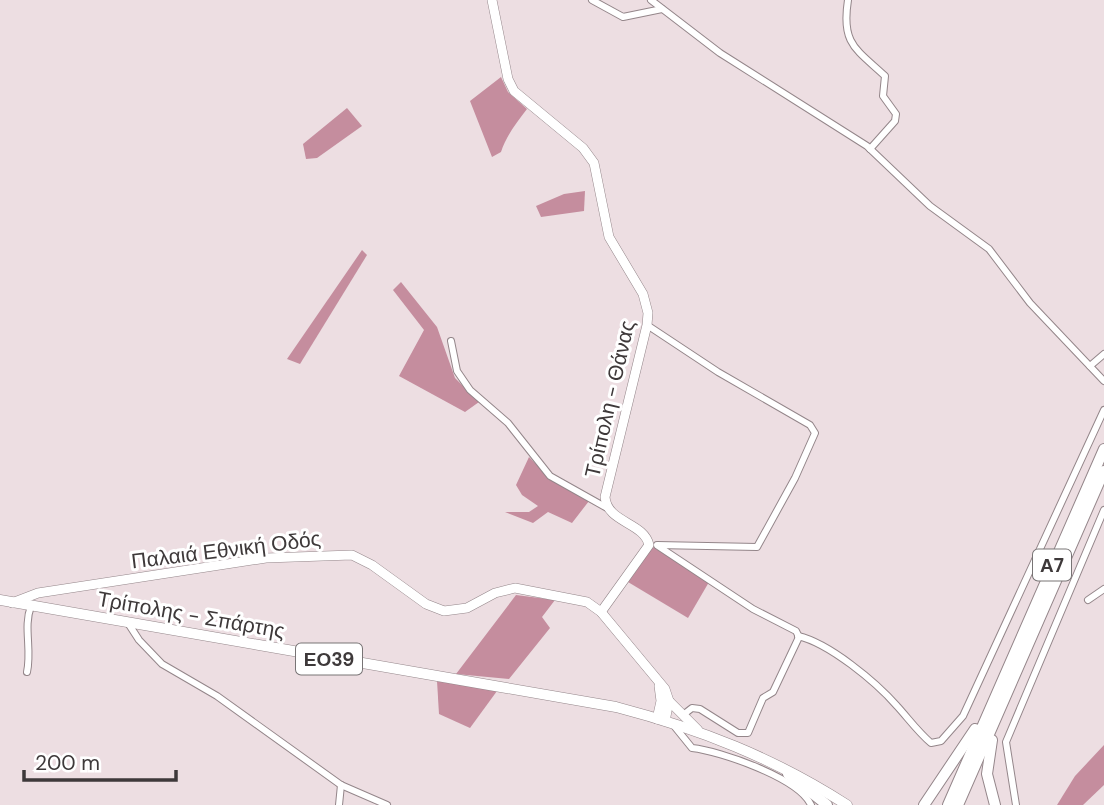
<svg xmlns="http://www.w3.org/2000/svg" width="1104" height="805" font-family="'DM Sans',sans-serif">
  <style>
    .forest { fill: #c58d9e }
    .lines { fill: none; stroke-linecap: round; stroke-linejoin: round }
    .minor-casing { stroke: #94868a; stroke-width: 8 }
    .secondary-casing { stroke: #94868a; stroke-width: 10 }
    .primary-casing { stroke: #94868a; stroke-width: 11 }
    .motorway-casing { stroke: #94868a; stroke-width: 12 }
    .minor { stroke: #fff; stroke-width: 6 }
    .secondary { stroke: #fff; stroke-width: 9 }
    .primary { stroke: #fff; stroke-width: 10 }
    .motorway { stroke: #fff; stroke-width: 10 }
    .labels { text-anchor: middle; dominant-baseline: central; stroke-width: 6; stroke-linejoin: round; paint-order: stroke }
    .shield { fill: #fff; stroke: #787475; stroke-width: 2 }
    .shield-label { font-size: 19px; font-weight: bold; fill: #3e393a }
    .street-label { font-size: 21px; fill: #3e393a; stroke: #fff }
  </style>
  <rect width="100%" height="100%" fill="#eddee2"/>
  <g class="forest">
    <path d="M501,77L508,92L527,109C517,122 506,136 501,152L492,157L470,101Z"/>
    <path d="M347,108L362,126L317,158L306,159L303,144Z"/>
    <path d="M585,191L584,211L541,217L536,206L564,194Z"/>
    <path d="M362,250L367,255L300,364L287,359Z"/>
    <path d="M401,282L437,327L455,378L479,402L465,412L399,376L424,330L393,290Z"/>
    <path d="M529,457L553,481L589,501L572,523L548,512L533,523L505,512H529L538,506L522,495L516,485Z"/>
    <path d="M653,547L709,582L688,618L628,582Z"/>
    <path d="M516,595L555,600L542,617L550,628L509,679L456,674Z"/>
    <path d="M437,681L497,691L470,728L439,714Z"/>
    <path d="M1104,745V785L1083,805H1057L1075,776Z"/>
  </g>
  <g class="lines">
    <g class="minor-casing">
      <g id="minor">
        <path d="M592,0L623,17L662,9"/>
        <path d="M651,0L720,53L867,146L930,206L989,249L1030,303L1104,381"/>
        <path d="M848,0C841,44 856,49 885,76L883,96L896,114L895,121L870,149"/>
        <path d="M647,325L718,372L810,425L815,433L795,478L757,547L657,545"/>
        <path d="M451,341L457,371L470,390L508,423L550,476L607,508"/>
        <path d="M1090,366L1104,354"/>
        <path d="M658,546L753,609L796,631L799,637L773,692L763,698L748,733H738L700,709L692,708L683,715"/>
        <path d="M1088,600L1104,589"/>
        <path d="M128,623L139,640L162,664L217,696L341,785L387,805"/>
        <path d="M798,636C829,643 876,682 897,706C908,718 918,732 931,743L941,741L963,716L1104,410"/>
        <path d="M27,672C32,649 23,627 31,606"/>
        <path d="M675,727L692,748C720,751 799,778 811,805"/>
        <path d="M339,805L341,785"/>
        <path d="M1016,805L1006,742L1104,510"/>
      </g>
    </g>
    <g class="secondary-casing">
      <g id="secondary">
        <path d="M492,0L508,79L514,91L583,148L594,163L609,237L643,294L648,313L647,325L605,497C607,523 644,522 649,545L601,612"/>
        <path d="M12,603L38,593L266,558L352,555L372,565L426,604L444,611L467,608L495,593L515,588L587,602L601,612L665,689L669,701L665,721"/>
        <path d="M669,701L698,730"/>
        <path d="M657,719L661,701L659,686"/>
      </g>
    </g>
    <g class="primary-casing">
      <path id="primary" d="M0,600L616,707C700,729 774,758 847,805"/>
    </g>
    <g class="motorway-casing">
      <g id="motorway">
        <path d="M992,740L987,774L995,805"/>
        <path d="M788,774L827,805"/>
        <path d="M924,805L975,729"/>
        <path d="M948,805L1104,449"/>
        <path d="M958,805L1104,471"/>
      </g>
    </g>
    <use href="#minor" class="minor"/>
    <use href="#secondary" class="secondary"/>
    <use href="#primary" class="primary"/>
    <use href="#motorway" class="motorway"/>
  </g>
  <g class="labels">
    <g class="shield">
      <rect x="1033" y="549.5" width="38" height="31" rx="5"/>
      <rect x="296" y="643.5" width="66" height="31" rx="5"/>
    </g>
    <g class="shield-label">
      <text x="1052" y="565">Α7</text>
      <text x="329" y="659">ΕΟ39</text>
    </g>
    <g class="street-label">
      <text transform="translate(610 399) rotate(-77)">Τρίπολη - Θάνας</text>
      <text transform="translate(226 550) rotate(-7)">Παλαιά Εθνική Οδός</text>
      <text transform="translate(191 615) rotate(10)">Τρίπολης - Σπάρτης</text>
    </g>
  </g>
  <path d="M24 770v10h152v-10" fill="none" stroke="#3e393a" stroke-width="3.5"/>
  <text x="35" y="770" font-size="21" fill="#3e393a" stroke="#ffffff" stroke-width="5" paint-order="stroke">200 m</text>
</svg>
